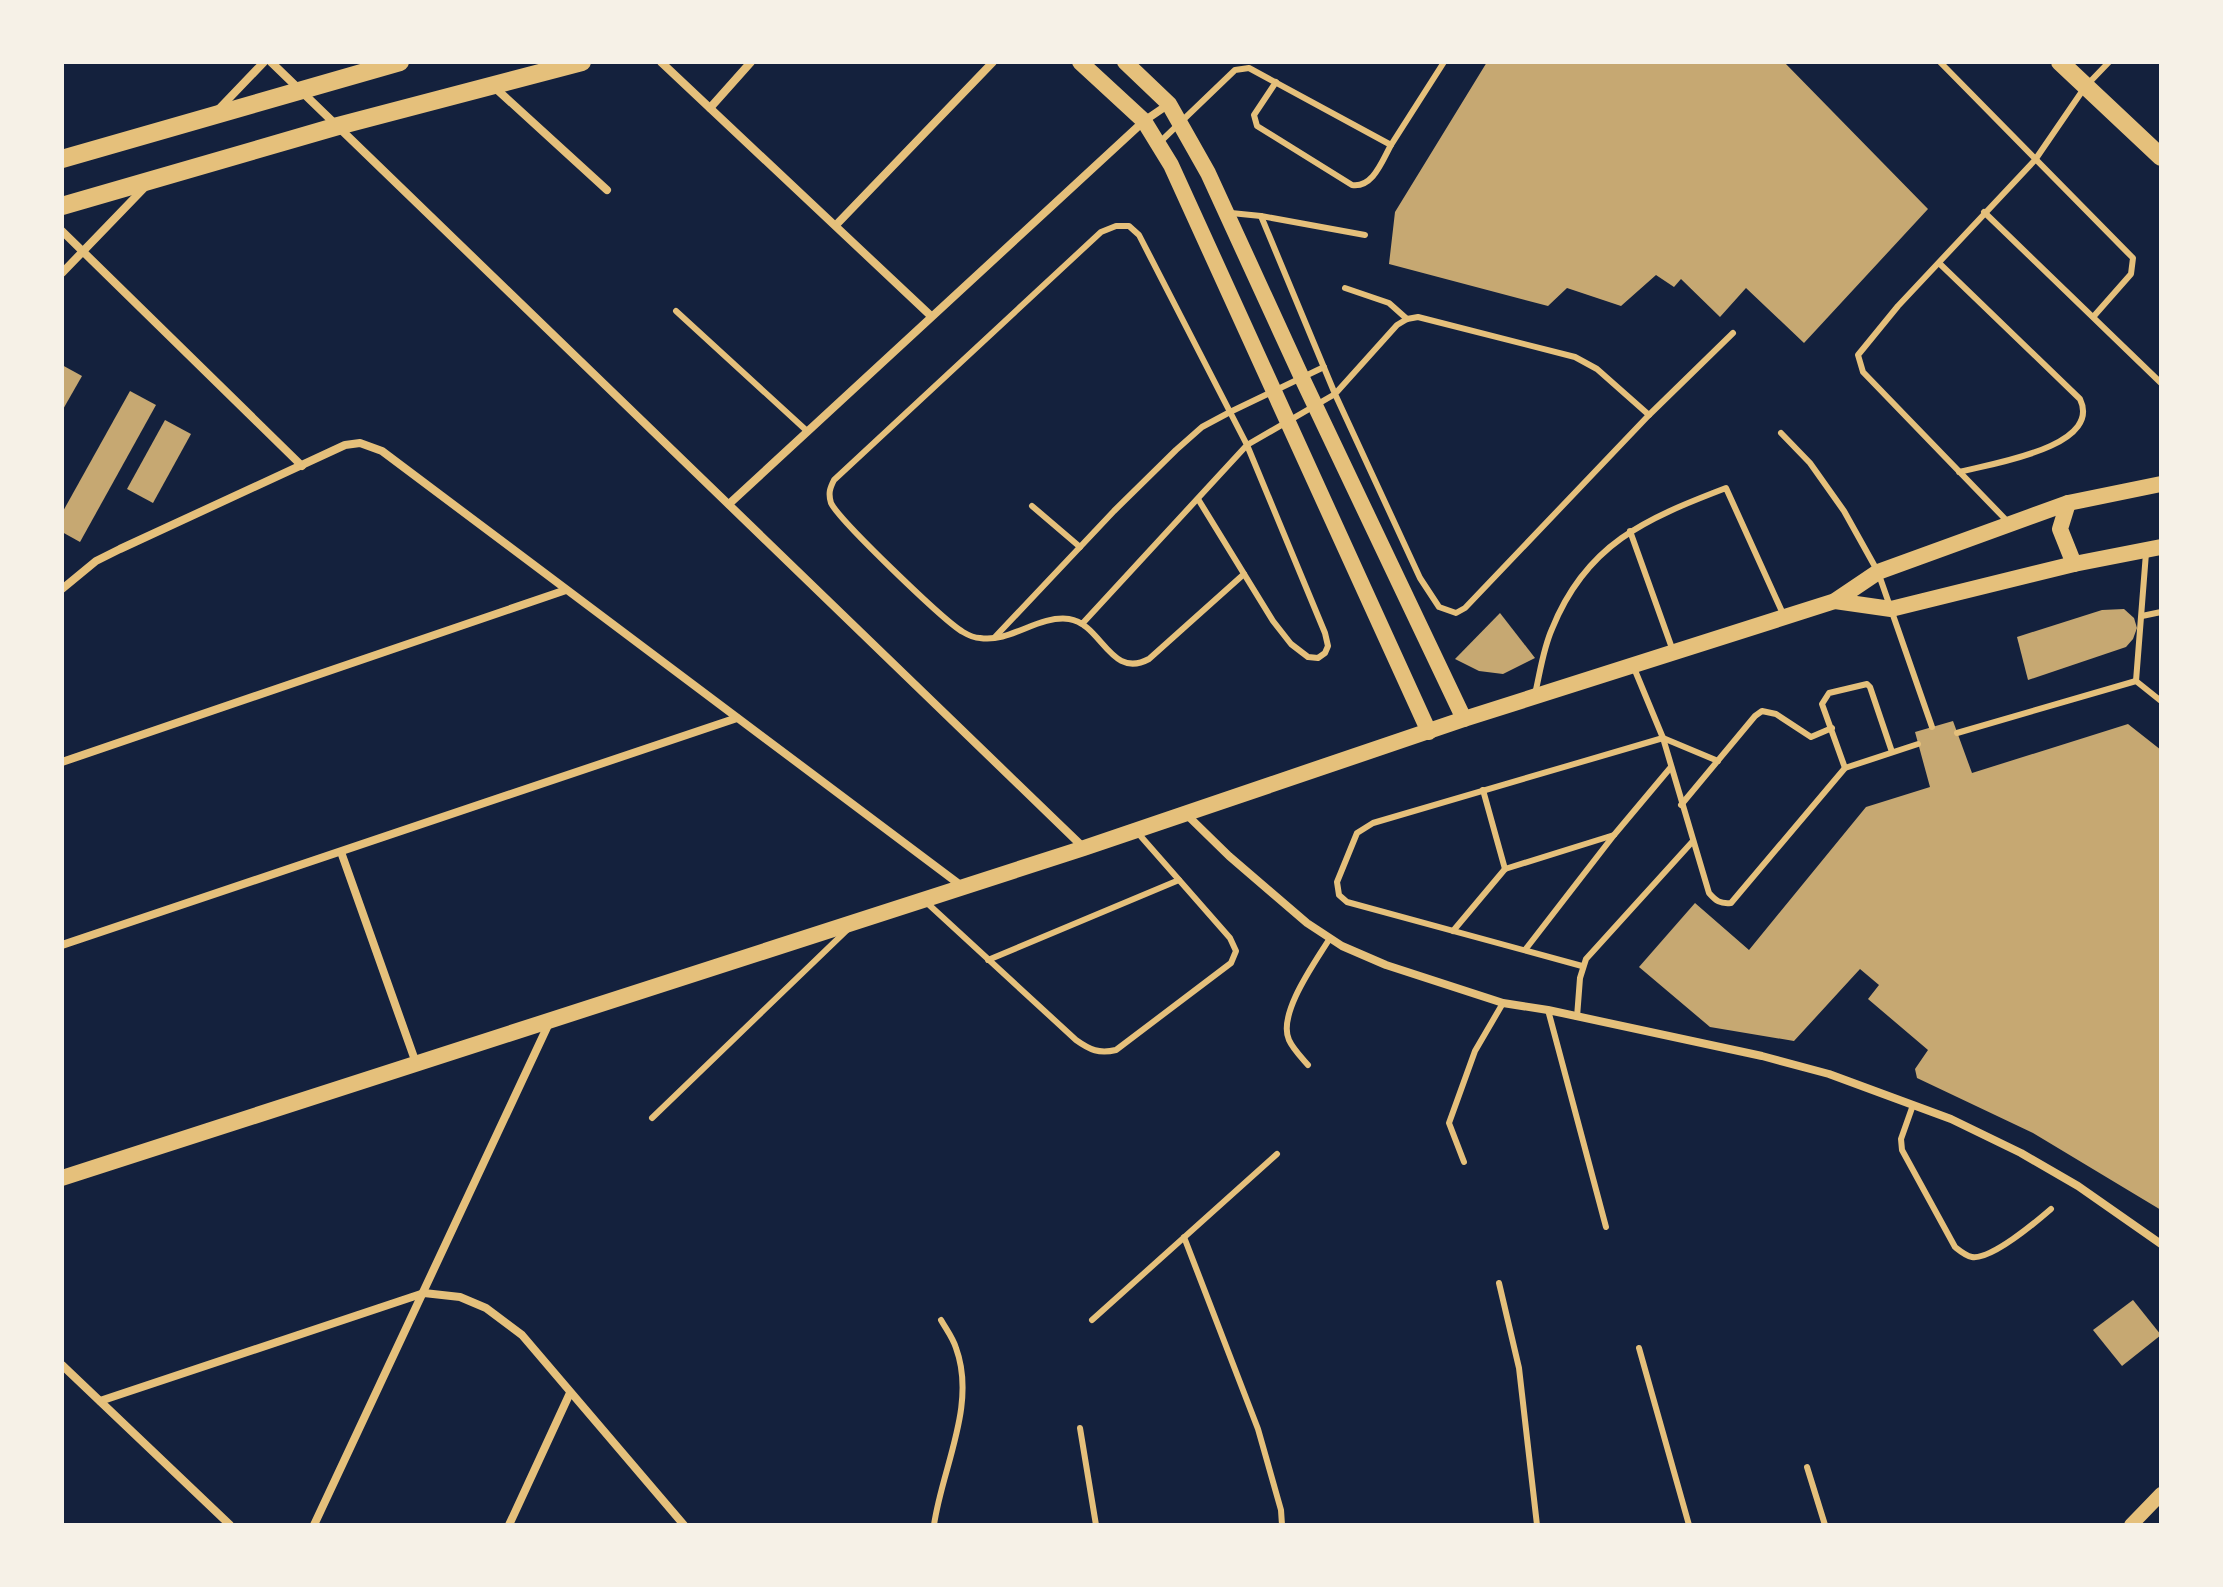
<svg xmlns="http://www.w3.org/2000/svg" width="2223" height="1587" font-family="Raleway,sans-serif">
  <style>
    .building { fill: #c6a872 }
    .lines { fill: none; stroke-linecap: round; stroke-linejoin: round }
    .service { stroke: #e5c07b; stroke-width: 6 }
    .minor { stroke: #e5c07b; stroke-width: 8 }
    .tertiary { stroke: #e5c07b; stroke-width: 14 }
    .secondary { stroke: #e5c07b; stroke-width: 16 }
    .primary { stroke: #e5c07b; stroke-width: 18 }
  </style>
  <rect width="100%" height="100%" fill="#14213d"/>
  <g class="building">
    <path d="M1487,62H1784L1928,209L1804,343L1746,288L1720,317L1681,279L1674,287L1656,275L1621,306L1567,288L1548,306L1389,264L1395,212Z"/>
    <path d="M62,365L82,376L62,411Z"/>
    <path d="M130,391L156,405L80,542L62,532V513Z"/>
    <path d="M165,420L191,434L153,503L127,489Z"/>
    <path d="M2124,609L2134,618L2137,628L2133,639L2126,647L2028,680L2017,637L2102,610Z"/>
    <path d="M1500,613L1535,658L1503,674L1479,671L1455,659Z"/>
    <path d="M1953,721L1972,773L2128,724L2161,750V1210L2033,1133L1917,1078L1915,1069L1928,1050L1868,999L1879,985L1860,969L1794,1041L1710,1027L1639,967L1695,903L1749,950L1866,807L1930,787L1915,732Z"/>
    <path d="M2133,1300L2161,1335L2122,1366L2093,1330Z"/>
  </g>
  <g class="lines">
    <g class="service">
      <path d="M1940,62L2133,258L2131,274L2094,316"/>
      <path d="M1276,82L1254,115L1257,126L1352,185C1373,188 1382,161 1391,145"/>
      <path d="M1159,143L1235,70L1249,68L1391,145L1444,62"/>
      <path d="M1984,212L2161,383"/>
      <path d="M1231,213L1261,216L1365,235"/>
      <path d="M1939,263L2080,399C2103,447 1990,464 1959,472"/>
      <path d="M1345,288L1389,303L1407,319"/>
      <path d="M676,311L807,431"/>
      <path d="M1649,415L1733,333"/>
      <path d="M1781,433L1810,463L1844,511L1878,572L1932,727"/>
      <path d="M1198,499L1273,621L1291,644L1308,657L1318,658L1325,653L1328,646L1325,633L1247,445L1335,394L1397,325L1407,319L1418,317L1575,357L1597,369L1649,415L1465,608L1456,613L1439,607L1420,578L1335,394L1261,216"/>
      <path d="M1032,506L1080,547"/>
      <path d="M2008,522L1863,372L1858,355L1898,306L2035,160L2085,87L2109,62"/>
      <path d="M1630,531L1673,651"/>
      <path d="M2142,616L2161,612"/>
      <path d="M1082,624L1247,445L1139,235L1129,226H1116L1101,232L834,480C830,488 828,493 831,503C839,520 944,621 963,632C968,635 974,638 980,638C1010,643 1038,615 1069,619C1102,624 1110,680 1149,659L1244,574"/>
      <path d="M995,637L1114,511L1176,450L1202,427L1230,412L1324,367"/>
      <path d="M1634,668L1663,738L1709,893C1716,901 1720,904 1731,903L1845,768L1918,744"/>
      <path d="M2136,681L2146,553"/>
      <path d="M1535,694C1540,673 1543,649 1552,629C1586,544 1645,519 1726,488L1784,616"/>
      <path d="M1957,733L2136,681L2161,701"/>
      <path d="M1845,768L1822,704L1829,693L1867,684L1870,687L1892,752"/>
      <path d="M1483,790L1505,869"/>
      <path d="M1681,805L1755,716L1762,711L1776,714L1811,737L1832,728"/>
      <path d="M926,902L1076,1040C1090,1050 1099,1054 1116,1050L1231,963L1236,951L1230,938L1137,832"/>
      <path d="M1453,931L1505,869L1614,835"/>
      <path d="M1525,950L1614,835L1671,767"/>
      <path d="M988,960L1179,880"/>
      <path d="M1582,966L1347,902L1339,895L1337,882L1357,833L1373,823L1663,738L1718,761"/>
      <path d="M1548,1010L1606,1227"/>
      <path d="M1577,1017L1580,978L1586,959L1693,841"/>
      <path d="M1308,1065C1302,1058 1293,1049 1289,1040C1277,1014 1316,961 1330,938"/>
      <path d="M1913,1105L1901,1139L1902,1150L1955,1247C1960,1251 1966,1256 1972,1257C1991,1260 2036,1222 2051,1209"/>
      <path d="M652,1118L848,929"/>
      <path d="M1464,1162L1449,1123L1475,1051L1503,1003"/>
      <path d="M1184,1237L1258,1429L1281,1510L1282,1525"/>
      <path d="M1499,1283L1519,1368L1537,1525"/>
      <path d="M1092,1320L1277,1154"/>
      <path d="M1639,1348L1689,1525"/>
      <path d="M1080,1428L1096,1525"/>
      <path d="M1807,1467L1825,1525"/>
      <path d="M934,1525C942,1468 977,1405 956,1348C953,1338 946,1329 941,1320"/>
    </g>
    <g class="minor">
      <path d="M271,62L1084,848"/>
      <path d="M661,62L931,316"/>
      <path d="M493,86L607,190"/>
      <path d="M710,108L751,62"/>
      <path d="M217,111L264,62"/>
      <path d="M836,225L993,62"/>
      <path d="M62,231L302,466"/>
      <path d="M62,273L146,186"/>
      <path d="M729,504L1144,121L1169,104"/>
      <path d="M62,589L96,561L120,549L345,445L360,443L382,451L963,887"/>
      <path d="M62,762L566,590"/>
      <path d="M1186,814L1229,856L1307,923L1342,946L1386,965L1503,1003L1548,1010L1762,1056L1829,1074L1951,1119L2021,1153L2078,1186L2161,1244"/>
      <path d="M341,852L416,1063"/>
      <path d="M62,945L737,718"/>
      <path d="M62,1365L230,1525"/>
      <path d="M100,1401L424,1293L460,1297L486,1308L522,1335L684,1525"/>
      <path d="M314,1525L550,1021"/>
      <path d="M509,1525L570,1393"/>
    </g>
    <path class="tertiary" d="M2131,1525L2161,1494"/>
    <g class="secondary">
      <path d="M1080,62L1144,121L1171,165L1429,732"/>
      <path d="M1125,62L1169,104L1208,173L1302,378L1464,719"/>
      <path d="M2068,503L2060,529L2074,564"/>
      <path d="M1835,601L1891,609L2074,564L2161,547"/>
      <path d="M62,1178L1084,848L1464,719L1835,601L1878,572L2068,503L2161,484"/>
    </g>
    <g class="primary">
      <path d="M2060,62L2161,157"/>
      <path d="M62,159L400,62"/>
      <path d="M62,206L338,126L582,62"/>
    </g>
  </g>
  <rect width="2223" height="1587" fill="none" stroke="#f6f1e7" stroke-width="128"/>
</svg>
